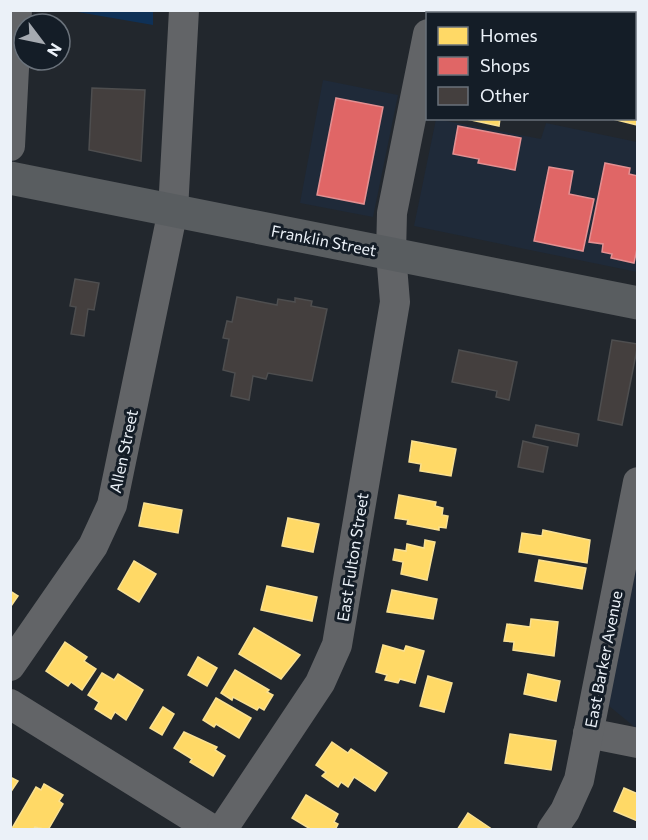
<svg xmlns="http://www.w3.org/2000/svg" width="648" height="840" font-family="Commissioner,sans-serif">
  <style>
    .built { fill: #1f2a39 }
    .green { fill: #0f3157 }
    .homes { fill: #ffd966; stroke: #f9e092; stroke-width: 1.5 }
    .shops { fill: #e06666; stroke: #e39092; stroke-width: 1.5 }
    .building { fill: #443f3e; stroke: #4e4e4f; stroke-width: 1.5 }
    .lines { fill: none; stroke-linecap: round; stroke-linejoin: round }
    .minor { stroke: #626467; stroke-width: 30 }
    .major { stroke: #595d60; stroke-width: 33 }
    .labels { text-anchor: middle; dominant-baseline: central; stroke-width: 6; stroke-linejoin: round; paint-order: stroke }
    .street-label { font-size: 16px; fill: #ebf1f8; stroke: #141d27 }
  </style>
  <rect width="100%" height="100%" fill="#22272d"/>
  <g class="built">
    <path d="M323,80L398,95L373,217L300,203Z"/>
    <path d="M436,119L541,139L546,123L637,142V272L414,226Z"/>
    <path d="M637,563V729L608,705Z"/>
  </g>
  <path class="green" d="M72,11H153V25Z"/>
  <g class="homes">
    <path d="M552,10V14L530,11V10Z"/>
    <path d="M634,27H638V52L634,51Z"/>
    <path d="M634,55L638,56V98L634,97Z"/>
    <path d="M634,102H638L637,125L609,118H634Z"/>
    <path d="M462,118H500L499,126Z"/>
    <path d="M412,441L456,449L451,476L420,471L421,464L409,462Z"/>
    <path d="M399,495L436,502L435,506L443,508L442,515L448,516L446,528L439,527V530L407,524L408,520L395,518Z"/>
    <path d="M144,503L182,510L178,533L139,526Z"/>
    <path d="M288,518L319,524L313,552L282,546Z"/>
    <path d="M543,530L590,540L587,563L519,552L522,533L542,536Z"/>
    <path d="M425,540L435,542L427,580L401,574L403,562L393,560L395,549L406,551L407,544L424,548Z"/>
    <path d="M539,560L586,568L582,589L535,581Z"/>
    <path d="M134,561L156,574L139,602L118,589Z"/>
    <path d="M267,586L317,597L312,621L261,610Z"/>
    <path d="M392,590L437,599L433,619L387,612Z"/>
    <path d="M10,591L18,596L11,606L10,605Z"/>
    <path d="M531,619L558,622L554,656L513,650L514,642L504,641L507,624L530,627Z"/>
    <path d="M254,628L300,655L281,679L239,654Z"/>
    <path d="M65,642L87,657L84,661L96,669L82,690L71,682L68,686L46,671Z"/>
    <path d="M383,645L404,651L406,646L424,651L415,683L400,679L398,683L385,680L387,675L376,672Z"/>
    <path d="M198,657L217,668L207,686L188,675Z"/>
    <path d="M235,670L269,690L267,692L273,695L264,710L259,707L257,710L233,697L232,700L221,693Z"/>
    <path d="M102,673L114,680L118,674L143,690L126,720L115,712L111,719L95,709L99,702L88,695Z"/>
    <path d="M528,674L560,681L556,701L524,694Z"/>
    <path d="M428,676L452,683L444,712L420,706Z"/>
    <path d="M216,698L251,718L239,738L216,724L214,727L203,720Z"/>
    <path d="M163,707L174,714L162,735L150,728Z"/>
    <path d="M184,732L217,747L215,750L225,756L213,776L190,762L192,759L174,748Z"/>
    <path d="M510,734L556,741L551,770L505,763Z"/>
    <path d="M332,742L348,753L351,749L387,773L375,791L354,777L348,787L341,782L338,787L322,776L326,772L316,765Z"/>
    <path d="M10,777L18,781L10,793Z"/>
    <path d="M44,784L63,795L59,801L63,804L48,830L35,827L33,830H11L36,787L41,790Z"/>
    <path d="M624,788L638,794V821L614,811Z"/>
    <path d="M306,795L338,814L334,822L338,824L335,830H312L292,818Z"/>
    <path d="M468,813L493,830H457Z"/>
  </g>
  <g class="shops">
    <path d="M336,98L383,107L364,204L317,195Z"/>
    <path d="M458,126L521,138L515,170L478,163L479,159L453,154Z"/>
    <path d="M605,163L630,168L629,174L638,176V244L634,263L611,258L612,254L602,252L603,244L589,242Z"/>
    <path d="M549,167L573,171L569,194L594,199L583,251L534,241Z"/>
  </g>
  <g class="building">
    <path d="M92,88L145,90L141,161L89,150Z"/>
    <path d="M75,279L99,283L94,310L88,309L84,336L71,334L76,307L70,306Z"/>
    <path d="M237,297L277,305L278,299L295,302V298L312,301L311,306L327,309L312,381L268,373L266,379L253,376L249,400L231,396L235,373L223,370L229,339L223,338L227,321L232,322Z"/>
    <path d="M612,340L638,344L622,425L598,420Z"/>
    <path d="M459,350L517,362L509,400L496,397L497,391L452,382Z"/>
    <path d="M536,425L579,434L577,446L533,437Z"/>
    <path d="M523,441L548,447L543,472L518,467Z"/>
  </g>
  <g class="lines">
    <g class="minor">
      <path d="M10,146L17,10"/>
      <path d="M10,666L93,546L112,505L173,210L184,10"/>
      <path d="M10,704L213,830"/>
      <path d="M588,733L638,743"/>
      <path d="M222,830L320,683L337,645L395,302L391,254L392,213L428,34"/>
      <path d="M552,830L565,811L579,780L638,482"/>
    </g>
    <path class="major" d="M10,178L638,303"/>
  </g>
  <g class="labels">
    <g class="street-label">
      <text transform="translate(324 240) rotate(11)">Franklin Street</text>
      <text transform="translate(123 451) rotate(-78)">Allen Street</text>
      <text transform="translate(352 557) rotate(-81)">East Fulton Street</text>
      <text transform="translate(603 659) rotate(-79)">East Barker Avenue</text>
    </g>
  </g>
  <rect width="648" height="840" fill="none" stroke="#ebf1f8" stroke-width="24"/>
  <rect x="426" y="12" width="210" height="108" fill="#141d27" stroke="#6a727b" stroke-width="1.5"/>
  <rect x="438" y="27" width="30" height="18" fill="#ffd966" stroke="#6a727b" stroke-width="1.5"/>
  <text x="480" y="42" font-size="18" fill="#ebf1f8">Homes</text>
  <rect x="438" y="57" width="30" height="18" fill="#e06666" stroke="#6a727b" stroke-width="1.5"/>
  <text x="480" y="72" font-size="18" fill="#ebf1f8">Shops</text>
  <rect x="438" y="87" width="30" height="18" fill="#443f3e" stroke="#6a727b" stroke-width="1.5"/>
  <text x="480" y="102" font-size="18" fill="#ebf1f8">Other</text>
  <g transform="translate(42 42) rotate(122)"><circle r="28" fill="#141d27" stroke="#6a727b" stroke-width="1.5"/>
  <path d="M0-4.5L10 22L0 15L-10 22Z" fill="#a5aab1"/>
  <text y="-9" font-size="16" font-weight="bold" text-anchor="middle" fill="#ebf1f8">N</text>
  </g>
</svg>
